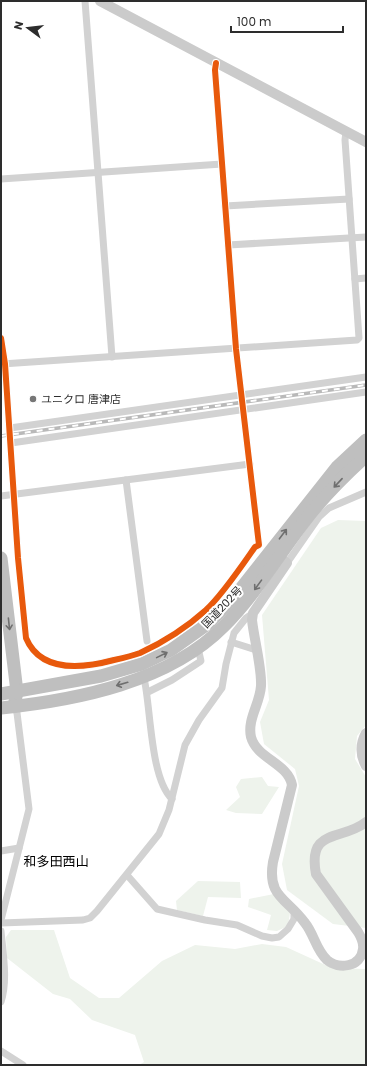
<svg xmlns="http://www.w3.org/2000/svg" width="367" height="1066" font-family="Poppins,'Noto Sans JP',sans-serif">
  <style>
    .green { fill: #eef3ec }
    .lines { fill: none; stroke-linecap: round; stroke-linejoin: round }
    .street { stroke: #d2d2d2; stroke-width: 7 }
    .secondary { stroke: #cbcbcb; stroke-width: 10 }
    .highway { stroke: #bfbfbf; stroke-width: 13 }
    .rail-casing { stroke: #b9b9b9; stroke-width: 3.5 }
    .rail { stroke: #fff; stroke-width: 2; stroke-dasharray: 6; stroke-linecap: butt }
    .cycleway-casing { stroke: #fff; stroke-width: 8 }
    .cycleway { stroke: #e8590c; stroke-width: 6 }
    .oneway { stroke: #6f6f6f }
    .poi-dot { fill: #767676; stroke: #fff; stroke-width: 1.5 }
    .labels { text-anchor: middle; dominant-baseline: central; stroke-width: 4; stroke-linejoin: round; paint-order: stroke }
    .poi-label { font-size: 11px; fill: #2d2d2d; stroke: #fff; text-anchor: start }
    .street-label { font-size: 11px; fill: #2d2d2d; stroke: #fff }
    .quarter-label { font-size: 13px; fill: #000; stroke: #fff }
  </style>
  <rect width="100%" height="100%" fill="#fff"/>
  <g class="green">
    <path d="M338,520L366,521V725L357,736L355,759L366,777V928L333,924L287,890L282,864L299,786L295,769L264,744L260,722L269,700L262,615L321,528Z"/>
    <path d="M262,777L268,786L279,787L262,814L236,813L226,810L240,797L236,787L241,779Z"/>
    <path d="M198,881L240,882L241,898L208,897L203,916L177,910L176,901Z"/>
    <path d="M274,894L290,913L288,926L277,931L267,930L271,915L248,907L249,899Z"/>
    <path d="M11,930H54L70,978L99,998H119L162,961L195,945L235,949L262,944L286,947L332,968L366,969V1065H139L144,1062L135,1035L92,1020L70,999L53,994L7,958L6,937Z"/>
  </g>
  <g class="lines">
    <g class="street">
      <path d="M85,1L112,357"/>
      <path d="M1,179L222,164"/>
      <path d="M225,206L349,199"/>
      <path d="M228,245L366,237"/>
      <path d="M355,279L366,278"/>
      <path d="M1,338L5,364L18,558L26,638C41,674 84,668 114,660C123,658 132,656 140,653C164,642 187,627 206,610C223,594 241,567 255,547L259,545L236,349L215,70L216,63"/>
      <path d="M2,364L357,340L359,338L345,140L346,132"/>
      <path d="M10,428L366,377"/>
      <path d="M11,443L366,392"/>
      <path d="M126,480L147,641"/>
      <path d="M1,496L250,464"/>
      <path d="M287,563L319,517L329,508L366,492"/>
      <path d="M231,642L256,650"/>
      <path d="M144,678C151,708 150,778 172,799"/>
      <path d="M148,692L172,680L201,661L198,648"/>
      <path d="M1,851L19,848"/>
      <path d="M127,875L157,909L205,920L237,925L262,936L272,938L279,937L288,929L294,919V911"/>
      <path d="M1,920L29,809L17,713L14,707"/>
      <path d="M1,923L83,920L90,918L97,911L159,834L169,810L185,745L199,720L222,688L226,664L234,633L246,618L253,613"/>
      <path d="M1,931C3,953 8,981 1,1002"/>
      <path d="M1,1051L23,1065"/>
    </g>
    <g class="secondary">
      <path d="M100,1L366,142"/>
      <path d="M279,557L287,563L253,613L252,620C254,639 262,668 261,686C260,704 247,719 251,737C257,759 288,763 292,785L273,862C267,897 287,898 305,923C314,934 316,950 327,960C339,970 361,967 363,949C364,943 361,937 358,932L316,874C307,827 343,841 366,822"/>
      <path d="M366,733C360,744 360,755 366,766"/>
    </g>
    <g class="highway">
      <path d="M1,558L17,692L15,701"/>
      <path d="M1,694L101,676L142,664L171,650L209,623L235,596L337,467L366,440"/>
      <path d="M1,708C77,700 169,682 224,626C255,595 278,556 304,522C322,498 344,476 366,456"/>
    </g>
    <g class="rail-casing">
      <path id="rail" d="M1,436L366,385"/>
    </g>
    <use href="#rail" class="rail"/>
    <g class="cycleway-casing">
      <path id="cycleway" d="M1,338L5,364L18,558L26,638C41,674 84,668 114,660C123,658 132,656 140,653C164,642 187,627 206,610C223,594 241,567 255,547L259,545L236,349L215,70L216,63"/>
    </g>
    <use href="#cycleway" class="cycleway"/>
  </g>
  <defs><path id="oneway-shaft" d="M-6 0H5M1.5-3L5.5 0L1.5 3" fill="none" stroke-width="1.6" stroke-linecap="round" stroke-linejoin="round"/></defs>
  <g class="oneway">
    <use href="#oneway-shaft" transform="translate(338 483) rotate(133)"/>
    <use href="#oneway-shaft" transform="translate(283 534) rotate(-53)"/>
    <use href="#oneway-shaft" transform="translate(258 585) rotate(126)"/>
    <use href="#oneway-shaft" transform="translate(9 624) rotate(84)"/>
    <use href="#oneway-shaft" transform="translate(162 655) rotate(-26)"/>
    <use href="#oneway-shaft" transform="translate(122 684) rotate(164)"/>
  </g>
  <circle class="poi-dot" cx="33" cy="399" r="4"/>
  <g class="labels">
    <g class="poi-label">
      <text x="41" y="399">ユニクロ 唐津店</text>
    </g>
    <g class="street-label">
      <text transform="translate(222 607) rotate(-46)">国道202号</text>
    </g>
    <g class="quarter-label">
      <text x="56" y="861">和多田西山</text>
    </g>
  </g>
  <rect width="367" height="1066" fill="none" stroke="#2d2d2d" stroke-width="4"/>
  <g transform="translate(28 28) rotate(285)" stroke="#ffffff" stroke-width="3" paint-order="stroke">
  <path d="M0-3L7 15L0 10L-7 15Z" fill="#2d2d2d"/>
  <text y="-6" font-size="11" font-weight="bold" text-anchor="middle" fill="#2d2d2d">N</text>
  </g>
  <path d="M231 26v6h112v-6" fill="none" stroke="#2d2d2d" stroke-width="2"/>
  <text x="237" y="26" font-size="12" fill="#2d2d2d" stroke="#ffffff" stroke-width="3" paint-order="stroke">100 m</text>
</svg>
